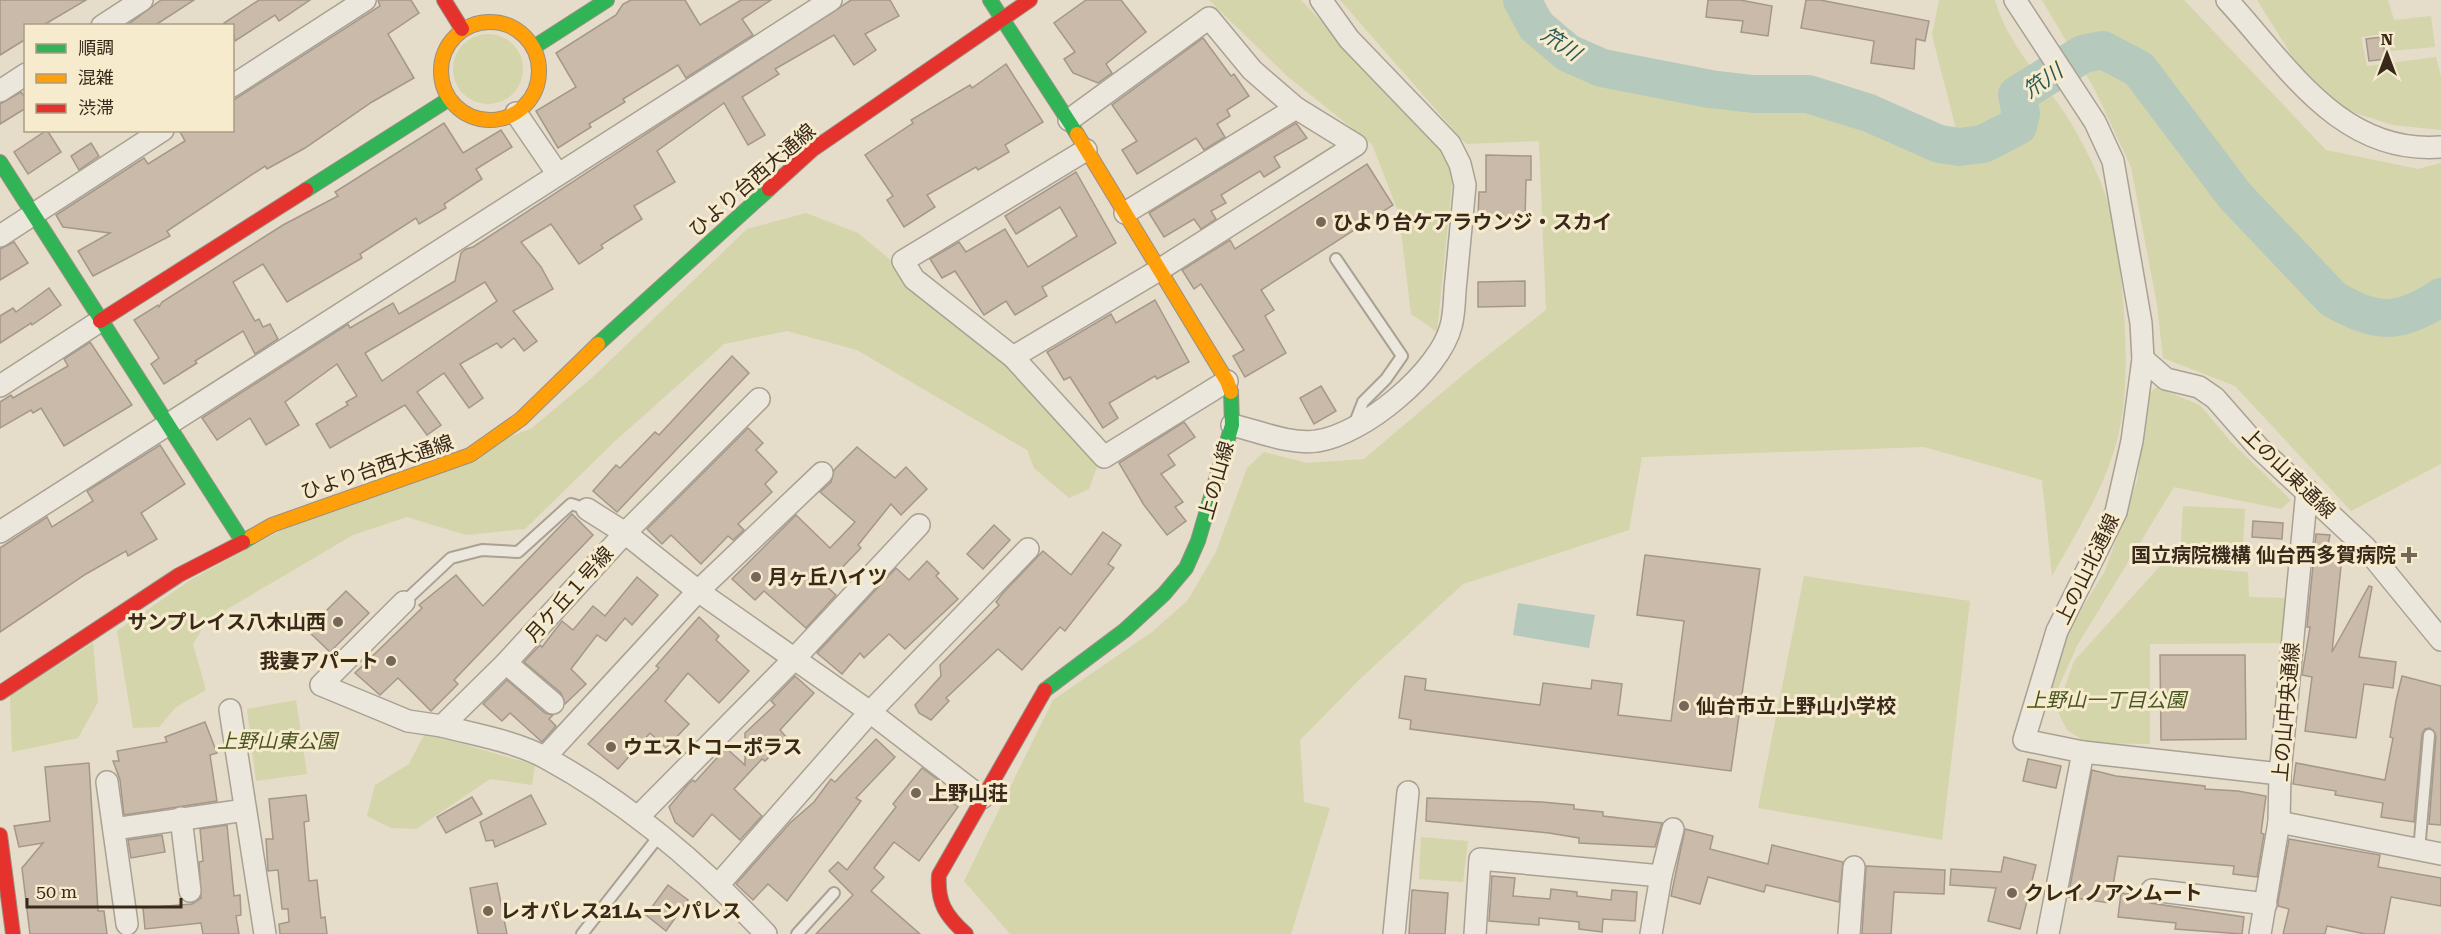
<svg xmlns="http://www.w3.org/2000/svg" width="2441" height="934" font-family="'Roboto Serif','Noto Sans JP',serif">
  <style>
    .green { fill: #d4d5aa }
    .water { fill: #b5c9bd }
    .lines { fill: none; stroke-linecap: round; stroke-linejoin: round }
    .river { stroke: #b5c9bd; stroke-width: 38 }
    .building { fill: #c9baaa; stroke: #a59789; stroke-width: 1.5; fill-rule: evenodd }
    .lane-casing { stroke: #a9a193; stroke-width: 14 }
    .street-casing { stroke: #a9a193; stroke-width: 24 }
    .fast-casing { stroke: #999083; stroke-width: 16 }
    .slow-casing { stroke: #999083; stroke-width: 16 }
    .jam-casing { stroke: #999083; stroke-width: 16 }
    .lane { stroke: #ece7dc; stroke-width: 10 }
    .street { stroke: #ece7dc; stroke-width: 21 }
    .fast { stroke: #30b455; stroke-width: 14 }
    .slow { stroke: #ff9f0a; stroke-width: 14 }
    .jam { stroke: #e5322d; stroke-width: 14 }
    .poi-dot { fill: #756858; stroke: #f7ebce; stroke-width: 2 }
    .labels { text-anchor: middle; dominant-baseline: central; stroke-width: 6; stroke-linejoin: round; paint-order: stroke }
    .street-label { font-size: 20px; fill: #38291b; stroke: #f7ebce }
    .poi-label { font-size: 20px; font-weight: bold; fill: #38291b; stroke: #f7ebce; text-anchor: start }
    .park-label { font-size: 20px; font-style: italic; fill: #485520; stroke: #f7ebce }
    .water-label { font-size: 21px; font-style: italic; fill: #295856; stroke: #f7ebce }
  </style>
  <rect width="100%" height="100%" fill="#e5dcc9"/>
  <g class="green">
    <path d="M1209,0H1301L1437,144L1453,174L1437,332L1411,314L1399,214L1372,144L1287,76Z"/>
    <path d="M1340,0H1510L1531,47L1601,84L1956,129L1932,35L1939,0H1995C2008,47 2046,82 2071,123C2086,149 2102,180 2110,210C2123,267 2132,370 2120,427C2110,480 2078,529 2052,576L2042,480L1924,447L1642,457L1629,530L1463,584L1361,678L1300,740L1304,802L1330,808L1291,934H1010L964,881L1053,700L1152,632L1188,600L1216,552L1247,468L1264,452L1307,463L1364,459L1464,374L1546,310L1539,141L1466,144Z"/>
    <path d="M2042,0H2184L2326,150L2418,169L2441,163V464L2351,511L2235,386L2163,358L2157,305L2131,167L2095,90Z"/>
    <path d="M2257,0H2388L2394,20L2431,16L2435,47L2391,51L2388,33L2361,37L2367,66L2436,57L2441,77V130L2393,125L2346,110L2297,64Z"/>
    <circle cx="488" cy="69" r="35"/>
    <path d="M806,213L858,233L894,263L909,286L1004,363L1098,464L1089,489L1069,498L1034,468L1027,450L857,350L787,331L724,344L614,442L525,529L466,535L407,517L353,535L207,621L193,644L206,690L176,707L159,727L133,728L117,631L192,579L276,533L532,428L594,376L747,229Z"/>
    <path d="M2156,387L2200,405L2231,442L2291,500L2281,509L2174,487L2078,644L2049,708L2040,700L2064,638L2105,571L2137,481L2147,396Z"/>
    <path d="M2183,506L2245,509L2242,561L2180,557Z"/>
    <path d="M2161,565L2248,572L2249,597L2291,598L2287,643L2150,644V744L2087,743L2067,730L2057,710L2074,661Z"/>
    <path d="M1804,576L1970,601L1942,840L1758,808Z"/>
    <path d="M93,643L98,702L78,738L12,752L10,696Z"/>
    <path d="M296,700L307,774L256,781L247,709Z"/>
    <path d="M425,733L535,765L532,785L490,779L416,829L391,828L367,816L375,785L409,764Z"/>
    <path d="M1421,837L1468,841L1463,882L1419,879Z"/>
  </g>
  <path class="water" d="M1518,603L1595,615L1589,648L1513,635Z"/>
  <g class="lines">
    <path class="river" d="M1522,0L1536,26L1568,53L1602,68L1710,89L1753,94H1808L1869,113L1939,144L1959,147L1983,144L2018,126L2021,114L2017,95L2083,54L2103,50L2139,69L2235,196L2333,299C2375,324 2399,325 2441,297"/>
  </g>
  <g class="building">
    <path d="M0,0H86L42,26H26V39L0,55Z"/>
    <path d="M161,0H194L154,26H126Z"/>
    <path d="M259,0H310L279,21L275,15L235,41L232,26L224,23Z"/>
    <path d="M378,0H411L419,13L388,34L414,78L372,102L305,148L267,169L265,166L167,231L170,236L93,276L78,251L110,233L63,227L56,215L144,158L148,164L185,141L179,130H232V101L380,6Z"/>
    <path d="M631,0H685L700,25L741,0H771L742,19L753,35L686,78L678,65L623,99L625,102L589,124L591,127L558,148L536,111L576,87L556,53L616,15L623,4Z"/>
    <path d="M851,0H890L899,16L865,34L876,50L854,65L834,35L775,69L779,74L742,97L765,135L748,145L724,103L657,151L675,182L634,206L642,219L601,245L603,248L579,264L551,224L521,242L541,267L553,289L513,311L537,341L524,351L514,338L501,348L497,343L460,364L483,398L469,408L444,373L417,392L441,425L427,435L405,405L330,448L316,424L348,405L346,402L357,396L337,364L285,402L299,425L266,445L250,418L217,440L202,418L348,324L350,328L393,303L399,314L455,281L461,253L466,249L473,247ZM485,282L497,301L382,381L365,353Z"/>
    <path d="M1086,0H1121L1146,32L1106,64L1112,73L1098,83L1073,73L1064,59L1075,52L1054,23Z"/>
    <path d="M1708,0H1740L1772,6L1768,36L1741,32L1743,21L1706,17Z"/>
    <path d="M1806,0H1820L1929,21L1925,41L1916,39L1914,69L1871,63L1874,41L1801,28Z"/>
    <path d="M2382,37L2386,59L2369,61L2366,39Z"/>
    <path d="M1203,38L1231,76L1234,74L1249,96L1227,110L1230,116L1217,124L1225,137L1204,150L1196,138L1137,174L1122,150L1137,141L1112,105Z"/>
    <path d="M1006,64L1043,122L1005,145L1009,152L978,170L976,167L927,195L935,207L904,227L887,200L893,196L865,155L913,123L911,120L970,85L972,88Z"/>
    <path d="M21,92L26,99V108L0,124V104Z"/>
    <path d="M444,123L463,153L501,130L512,147L476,169L482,179L444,204L446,208L419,224L416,218L360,254L362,258L287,302L263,264L233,282L255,321L259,319L263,327L270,324L278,339L255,354L243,331L195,361L197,363L164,384L151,364L159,358L134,320L158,305L159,307L162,302L283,225L338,196L335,192Z"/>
    <path d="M1296,123L1307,138L1274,157L1280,167L1264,177L1260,171L1221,195L1226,203L1211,211L1216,219L1201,229L1194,219L1164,237L1149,213Z"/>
    <path d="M47,130L61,152L28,174L14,152Z"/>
    <path d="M91,143L99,156L79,170L71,156Z"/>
    <path d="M1486,155L1531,156V180H1526L1525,219L1478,217L1479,192H1486Z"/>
    <path d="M1367,164L1393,205L1261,290L1274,310L1265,316L1286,353L1245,377L1233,356L1244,350L1201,284L1194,289L1182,270L1230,240L1235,249Z"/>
    <path d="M1076,172L1116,243L1042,287L1047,296L1015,315L1006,301L984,315L955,271L942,278L930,259L959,242L966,252L1005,229L1028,267L1077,236L1060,207L1016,234L1005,216Z"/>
    <path d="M14,242L28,263L0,280V249Z"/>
    <path d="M1525,281V306L1478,307V282Z"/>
    <path d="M49,288L61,305L32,325L31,323L0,343V316L13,308L16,312Z"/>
    <path d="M1155,300L1189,362L1157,379L1155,376L1109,403L1118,418L1103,428L1070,377L1064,380L1047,352L1111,314L1116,323Z"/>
    <path d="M90,342L132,405L64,446L41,408L33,413L31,410L0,428V402L11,395L13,398L68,366L64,359Z"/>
    <path d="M732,356L749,373L617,512L593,491L616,465L620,468L655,432L659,435Z"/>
    <path d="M1321,386L1336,411L1314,424L1300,398Z"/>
    <path d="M1184,422L1195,437L1168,455L1175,465L1161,474L1183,502L1175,507L1186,521L1167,535L1144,505L1119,463Z"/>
    <path d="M748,428L763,443L756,450L777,472L765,484L772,492L738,524L744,530L733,540L728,536L701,564L671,535L662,544L647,529Z"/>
    <path d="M160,445L185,484L141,513L157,539L128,556L126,551L86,574L0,632V548L47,517L52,527L93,501L87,491Z"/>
    <path d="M857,447L895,478L906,467L927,489L901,515L891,504L858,545L861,548L825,585L836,595L806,628L764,591L755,600L732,579L796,515L830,548L855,522L820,492L831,482L834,470Z"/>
    <path d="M572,514L593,535L454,680L458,684L431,711L398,678L380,695L355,673L422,608L419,605L456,575L483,606Z"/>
    <path d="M2253,521L2283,523L2282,539L2252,537Z"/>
    <path d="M994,525L1010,540L983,569L967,554Z"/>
    <path d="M1103,532L1121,545L1108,564L1114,568L1065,631L1060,627L1022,670L998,649L946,698L949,701L931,720L919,713L915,705L941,676L940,665L999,605L996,602L1003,593L1043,551L1071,575Z"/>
    <path d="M2316,534L2330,535L2328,545L2343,547L2332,652L2369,586L2372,587L2359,657L2396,662L2393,688L2364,684L2356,738L2305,731L2312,677L2302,675L2310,627H2307Z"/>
    <path d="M1645,555L1760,569L1731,771L1410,729L1411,720L1399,718L1405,676L1426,679L1425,690L1540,705L1543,683L1591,689L1592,680L1622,684L1618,715L1671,721L1684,621L1637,615Z"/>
    <path d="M927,561L939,573L936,576L958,599L905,649L889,634L864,658L860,653L842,674L817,653L896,568L909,580Z"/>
    <path d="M637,577L658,595L632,625L625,618L606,641L597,635L571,669L586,684L565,704L561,693L524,662L540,645L542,647L562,621L573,630L593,606L605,616Z"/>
    <path d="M346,591L369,613L330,652L307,630Z"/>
    <path d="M699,617L719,636L716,640L749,671L719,703L688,673L665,701L689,724L666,748L650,733L618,769L588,744L659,668L656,666Z"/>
    <path d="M2160,655H2245L2246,739L2161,740Z"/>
    <path d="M795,676L814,693L780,730L788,739L765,761L762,759L734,789L762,816L740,840L712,814L693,837L675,822L669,807L688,784L693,780L695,782L726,748L745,765V733L775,705L771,701Z"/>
    <path d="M2402,676L2441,686V825L2429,824L2436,736L2430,728L2425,729L2422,734L2414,822L2381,817L2383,803L2335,795L2336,791L2293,784L2296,763L2385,780L2393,738L2390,737L2396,701Z"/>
    <path d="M507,680L545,713L553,715L549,719L556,726L542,742L510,713L502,721L483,704Z"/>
    <path d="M205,722L217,753L210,755L217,801L124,815L120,780L113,761H119L117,751L167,742L165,737Z"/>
    <path d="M876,739L895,757L856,798L861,801L787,901L768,884L753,900L736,884L790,823L814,802L831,779L835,782Z"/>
    <path d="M2028,759L2061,766L2056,788L2023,781Z"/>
    <path d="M89,763L98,911H104L107,934H30L22,868L43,843L19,847L14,826L50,821L45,767Z"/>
    <path d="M922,768L940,781L934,789L958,807L919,861L894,842L874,868L884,877L871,891L920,934H816L853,895L829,871L838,862L847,870L896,807L893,804Z"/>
    <path d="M2092,770L2116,776L2205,786V789L2238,791L2266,796L2261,833L2264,834L2257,877L2233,874L2234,866L2118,856L2110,903L2068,897Z"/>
    <path d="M306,795L309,821L304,822L309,881L317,880L321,918L325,917L327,934H280L279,924L289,922L288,909H282L278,870L268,871L266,839H273L269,799Z"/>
    <path d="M531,795L546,824L495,847L493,840L486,841L480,822Z"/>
    <path d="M472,797L482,814L446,833L437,817Z"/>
    <path d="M1427,798L1542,802L1574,805V809L1603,812V816L1662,823L1655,847L1579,843V838L1549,833L1426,821Z"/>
    <path d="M227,825L234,896L240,895L241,915L236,916L239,934H203L201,923L145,929L143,908L192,904L201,898L199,862L203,861L200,829Z"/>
    <path d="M1685,829L1713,836L1710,849L1768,864L1772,845L1843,862L1839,902L1766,885L1764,892L1708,877L1700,904L1671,896Z"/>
    <path d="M162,835L165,852L131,858L128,840Z"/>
    <path d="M2289,839L2380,855L2378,867L2441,878V906L2391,897L2384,934H2365L2327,926L2325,934H2283L2289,909L2278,906V902Z"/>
    <path d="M2004,857L2036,865L2020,929L1988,921L1996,888L1950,885L1951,869L2001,872Z"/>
    <path d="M1866,866L1945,870L1944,894L1894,892L1891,934H1862Z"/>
    <path d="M1492,876L1515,878L1513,896L1550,899L1551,889L1577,892V896L1611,900L1612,890L1637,892L1635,921L1603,919L1602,932L1579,929V922L1539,918V925L1489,921Z"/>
    <path d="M497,883L507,934H478L470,888Z"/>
    <path d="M668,885L688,900L666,931L646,915Z"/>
    <path d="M1412,890L1448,893L1445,934H1409Z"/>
    <path d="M2121,893L2141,896L2150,903L2244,917L2242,934L2175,929L2176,923L2118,917Z"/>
  </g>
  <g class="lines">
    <g class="lane-casing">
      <g id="lane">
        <path d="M1336,259L1402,356L1386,379L1363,402L1354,425"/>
        <path d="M404,602L451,558L482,550L518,552L571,504L587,509"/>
        <path d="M2419,851L2429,735"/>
        <path d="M582,934L659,836"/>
        <path d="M797,934L834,893"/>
      </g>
    </g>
    <g class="street-casing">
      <g id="street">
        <path d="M2015,0L2095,122L2113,161L2141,323L2143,359L2132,441L2116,512L2057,631L2024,740L2083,752L2280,774"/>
        <path d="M2227,0C2287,65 2340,155 2441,147"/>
        <path d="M102,26L142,0"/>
        <path d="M232,86L365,0"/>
        <path d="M0,91L26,74"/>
        <path d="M516,113L557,173"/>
        <path d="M1086,150L903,261L914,279L1013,357L1104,457L1227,381"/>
        <path d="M1125,213L1296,108"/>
        <path d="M0,236L163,130"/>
        <path d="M1013,357L1159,270L1356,145L1296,108L1252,70L1209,18L1069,120"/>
        <path d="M2143,359L2166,379L2199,387L2215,398L2258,447L2365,547L2441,640"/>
        <path d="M0,386L100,321"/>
        <path d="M1232,425C1258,431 1291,445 1317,441C1363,435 1440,371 1451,326C1455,312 1454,295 1456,280C1459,249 1462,217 1465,185L1460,164L1450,144L1349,39L1321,0"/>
        <path d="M587,509L625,533L759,399"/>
        <path d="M0,532L831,0"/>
        <path d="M404,602L321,685L408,721L442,726"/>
        <path d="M506,663L553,703"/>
        <path d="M230,710L265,934"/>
        <path d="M545,757L698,591L822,473"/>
        <path d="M107,782L127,924"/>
        <path d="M982,798L870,712L1028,549"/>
        <path d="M638,817L794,659L919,525"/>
        <path d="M181,818L190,891"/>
        <path d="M2279,822L2441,854"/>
        <path d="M114,829L245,810"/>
        <path d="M1661,876L1673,829"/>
        <path d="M719,884L870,712L698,591L625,533L506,663L442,726C476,735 515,741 546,758C629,803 702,866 766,934"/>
        <path d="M2152,890L2266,904"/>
        <path d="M1394,934L1408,792"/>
        <path d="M1475,934L1480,859L1661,876L1651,934"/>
        <path d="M1849,934L1854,867"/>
        <path d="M2048,934L2083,752"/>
        <path d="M2260,934L2279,822L2280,774L2307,490"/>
      </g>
    </g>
    <g class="fast-casing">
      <g id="fast">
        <path d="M990,0L1077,134"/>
        <path d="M534,47L607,0"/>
        <path d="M0,162L243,542L251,537"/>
        <path d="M306,190L449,99"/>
        <path d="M598,344L769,189"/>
        <path d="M1045,690L1125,630L1164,594L1186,568L1198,541L1232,425L1231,392"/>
      </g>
    </g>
    <g class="slow-casing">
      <g id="slow">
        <circle cx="490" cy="71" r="49"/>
        <path d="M1077,134L1227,381L1231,392"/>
        <path d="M251,537L272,525L470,455L521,419L598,344"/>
      </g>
    </g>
    <g class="jam-casing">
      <g id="jam">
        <path d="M444,0L462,29"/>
        <path d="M769,189L812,150L1030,0"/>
        <path d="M100,321L306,190"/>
        <path d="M0,693L179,575L243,542"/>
        <path d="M0,835L13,934"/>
        <path d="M966,934C946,916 937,903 939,875L1045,690"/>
      </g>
    </g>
    <use href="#lane" class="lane"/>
    <use href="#street" class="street"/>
    <use href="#fast" class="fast"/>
    <use href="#slow" class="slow"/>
    <use href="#jam" class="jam"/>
  </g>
  <g class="poi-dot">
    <circle cx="1321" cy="222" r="6"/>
    <path d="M2406 546h6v6h6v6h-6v6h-6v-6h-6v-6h6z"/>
    <circle cx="756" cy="577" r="6"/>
    <circle cx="338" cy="622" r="6"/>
    <circle cx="391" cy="661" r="6"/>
    <circle cx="1684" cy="706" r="6"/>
    <circle cx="611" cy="747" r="6"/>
    <circle cx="916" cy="793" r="6"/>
    <circle cx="2012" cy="893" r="6"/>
    <circle cx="488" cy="911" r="6"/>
  </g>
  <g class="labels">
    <g class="street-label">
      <text transform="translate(752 180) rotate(-41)">ひより台西大通線</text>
      <text transform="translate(377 467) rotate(-19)">ひより台西大通線</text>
      <text transform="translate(2289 473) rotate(44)">上の山東通線</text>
      <text transform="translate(1216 480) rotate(-74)">上の山線</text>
      <text transform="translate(2087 569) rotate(-64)">上の山北通線</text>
      <text transform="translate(569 594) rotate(-48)">月ケ丘１号線</text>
      <text transform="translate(2286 712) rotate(-85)">上の山中央通線</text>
    </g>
    <g class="poi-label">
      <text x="1333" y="222">ひより台ケアラウンジ・スカイ</text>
      <text x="2396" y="555" text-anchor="end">国立病院機構 仙台西多賀病院</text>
      <text x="768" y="577">月ヶ丘ハイツ</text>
      <text x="326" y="622" text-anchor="end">サンプレイス八木山西</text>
      <text x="379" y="661" text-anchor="end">我妻アパート</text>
      <text x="1696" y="706">仙台市立上野山小学校</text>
      <text x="623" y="747">ウエストコーポラス</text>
      <text x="928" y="793">上野山荘</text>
      <text x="2024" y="893">クレイノアンムート</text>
      <text x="500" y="911">レオパレス21ムーンパレス</text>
    </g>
    <g class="park-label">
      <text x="2106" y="700">上野山一丁目公園</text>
      <text x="277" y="741">上野山東公園</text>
    </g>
    <g class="water-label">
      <text transform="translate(1561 44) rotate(34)">笊川</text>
      <text transform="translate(2043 81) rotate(-35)">笊川</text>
    </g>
  </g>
  <rect x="24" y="24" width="210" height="108" fill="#f7ebce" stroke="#ab9d86" stroke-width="1.5"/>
  <rect x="36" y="44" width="30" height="9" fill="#30b455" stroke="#ab9d86" stroke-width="1.5"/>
  <text x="78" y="54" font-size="18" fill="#38291b">順調</text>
  <rect x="36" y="74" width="30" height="9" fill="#ff9f0a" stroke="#ab9d86" stroke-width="1.5"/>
  <text x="78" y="84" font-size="18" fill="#38291b">混雑</text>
  <rect x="36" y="104" width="30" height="9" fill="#e5322d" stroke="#ab9d86" stroke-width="1.5"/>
  <text x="78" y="114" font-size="18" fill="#38291b">渋滞</text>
  <g transform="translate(2387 54)" stroke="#f7ebce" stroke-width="4.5" paint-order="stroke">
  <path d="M0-4.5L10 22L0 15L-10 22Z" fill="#38291b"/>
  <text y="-9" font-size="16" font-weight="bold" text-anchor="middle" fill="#38291b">N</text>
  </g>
  <path d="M27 898v9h154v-9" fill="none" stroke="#38291b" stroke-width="3"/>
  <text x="36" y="898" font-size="18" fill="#38291b" stroke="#f7ebce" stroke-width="4.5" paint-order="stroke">50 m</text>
</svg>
